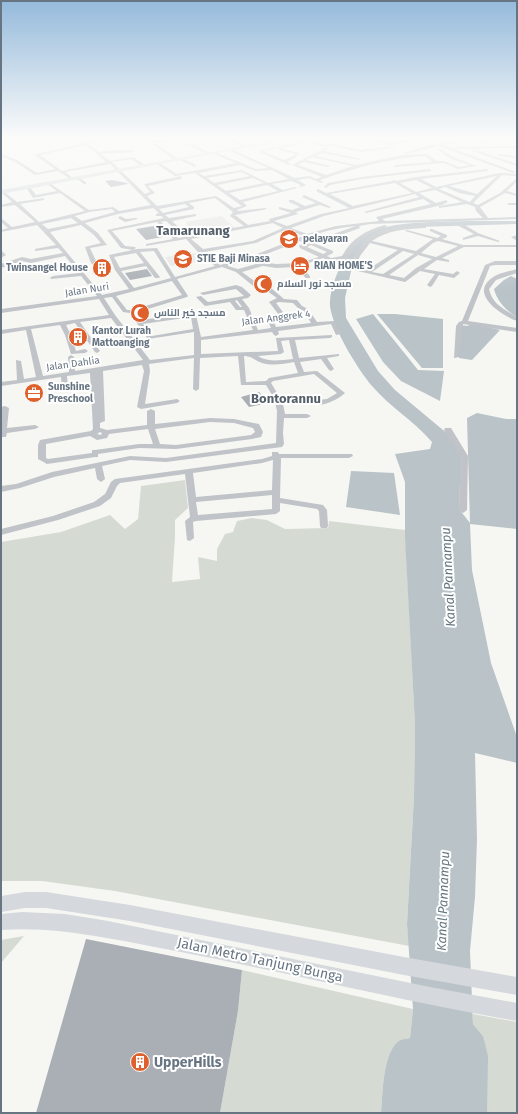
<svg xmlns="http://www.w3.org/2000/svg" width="518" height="1114" font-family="'Fira Sans',Cairo,sans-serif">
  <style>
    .built { fill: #e7e8e7 }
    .green { fill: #d5dbd3 }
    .water { fill: #b9c3c8 }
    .building { fill: #a9afb5 }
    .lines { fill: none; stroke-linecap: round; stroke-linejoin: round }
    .minor { fill: #c0c3c7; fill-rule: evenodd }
    .major { fill: #d5d8dc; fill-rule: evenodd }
    .labels { text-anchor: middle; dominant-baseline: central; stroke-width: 4; stroke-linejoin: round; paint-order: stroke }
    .far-poi-label { font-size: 10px; font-weight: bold; fill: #677583; stroke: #fff; text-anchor: start }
    .far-street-label { font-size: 10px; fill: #677583; stroke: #fff }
    .far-district-label { font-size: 13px; font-weight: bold; fill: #545f69; stroke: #fff }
    .water-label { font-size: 13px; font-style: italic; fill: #63767f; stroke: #fff }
    .near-street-label { font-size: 14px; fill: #677583; stroke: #fff }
    .near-poi-label { font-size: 14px; font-weight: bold; fill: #677583; stroke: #fff; text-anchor: start }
  </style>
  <rect width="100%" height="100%" fill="#f6f7f3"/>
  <g class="built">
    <path d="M222,216L235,228L198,234L195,231H192L185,222Z"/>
    <path d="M196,253L202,261L171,266L165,257Z"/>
  </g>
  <g class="green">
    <path d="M185,480L188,508L175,520V537L172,582L200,579L198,557L217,561V549L225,534L233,532L237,521L252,518L267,520L285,529L328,528L329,521L405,530L415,725L414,796L407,924L409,946L115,891L42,881H1V542L61,532L110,515L125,529L138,519L141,486Z"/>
    <path d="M24,936L1,963V940Z"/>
    <path d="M242,970L413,1009L410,1038C407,1039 402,1039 400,1040C382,1052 383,1094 381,1113H220L238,1011Z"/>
    <path d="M473,1014L517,1022V1113H487L483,1036L473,1024Z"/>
  </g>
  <g class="water">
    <path d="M468,221H517V224L417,227L389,230L365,243L354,258L345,298L346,318L378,371L395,390L449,435L461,452L459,509L470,523L467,418L477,413L506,419H517V529L470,524L472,570L491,663L517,737V763L475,753L477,839L475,897L470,951L473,1024L483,1036L488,1056L487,1113H381C383,1094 382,1052 400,1040C402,1039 407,1039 410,1038L413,1009L407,924L414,796L415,725L405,538V482L395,454L430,449L432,442C414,421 390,407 372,386C357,368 333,329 330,306C329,290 338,269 346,257C356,241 366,232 386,227C412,221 441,222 468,221Z"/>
    <path d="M511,276L517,279V317C506,311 497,301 494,289L504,280Z"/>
    <path d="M373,314L418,370L444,371L440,401L401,381L383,362L356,319Z"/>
    <path d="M377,314H395L443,319V368H422Z"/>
    <path d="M470,323L500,330L472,360L459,358L457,345L460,325L468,326Z"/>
    <path d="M351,471L394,473L400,515L346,507Z"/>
  </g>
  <g class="building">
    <path d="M112,180L127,183L128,184L111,187L105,181Z"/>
    <path d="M154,226L163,237L146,240L136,229Z"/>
    <path d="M147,269L152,276L130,280L125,273Z"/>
    <path d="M41,389V395L28,397V391Z"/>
    <path d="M259,392L269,403L249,407L241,397Z"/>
    <path d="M86,939L242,970L238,1011L220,1113H36Z"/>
  </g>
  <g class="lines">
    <g class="minor">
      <path d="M34,136H44L1,142V140Z"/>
      <path d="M99,136L107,138L123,136L89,144L99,152C111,150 122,150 134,150V152C123,154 113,152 101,154L110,161L133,157L145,165V167H143L131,159L112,162L145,194L150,192L144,184L177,177L179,176L182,177L181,179L148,186L155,193L147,196L157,206L216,196L234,208L242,206L195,173L175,176L155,163L158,162L177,174L236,163L214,154L215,152L256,169L268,168L230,151L231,149L295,178L309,176L316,179L322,177L292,165L326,148L328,149L325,151L361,159L359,160L322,153L315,156L356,165L402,155L427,154L437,161H444L459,167L470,165L451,159L438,150L439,148L453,157L477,166L458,169L444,163L394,167L395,165L432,162L426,156C388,158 355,168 320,180L323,182L321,183L309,178L298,180L306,185L301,187L299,186L301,185L291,181L272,184L283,190L295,187L297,188L243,202L247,206L237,210L238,211L265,208L267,209L235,215L248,225L270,221L269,219L291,213L279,209V207L292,210L300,207L289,202V200H293L305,206L316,203L302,197L304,195L331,207L329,208L320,205L296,212L298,214L274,221L287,226L321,214L349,208L316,191L318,189L326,193L392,181L394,180L396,181L416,177L487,169L488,171L421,179L436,187L499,173L517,174V176L502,175L473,203L478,205L500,193L517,178V181L507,191L517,194V196L505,193L480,207L488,218L517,217V219L370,224L359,226L360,228L316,244L333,251V253L327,256L331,258L342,256C352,238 366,230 385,225L387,226C383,229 377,230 373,232C357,239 351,250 344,264L339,263L341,259L330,262L323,258L300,266L310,276V278H306L295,267L276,268L263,266L242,272L261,286L271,288L284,299L297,300L302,306L308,309L317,322L335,321L341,334L336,335L331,324L278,331L279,334L276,336L274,335L272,332L201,340V354L278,351L276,338L332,335V337L330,338L295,340L299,358L339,354V356L327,358L334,369L331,371L329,370L321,359L300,362L304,372L317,371L345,393C340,398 325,406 317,405C314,405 311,401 309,398L283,404L285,414H307L311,416L307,418H284L283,433L284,444L282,447L166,462L130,460L102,466L105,479L101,482L97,479L95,468L54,477L20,488L1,492V486L16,484L52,472L130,456L166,458L276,443L277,411L274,398L266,385H241L238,356L200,358L199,389L196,391L193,389L194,358L149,364L150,371L145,404L177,399L180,401L177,403L141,409L137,407L144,371L142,365L103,371L105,421L100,423V428L107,430L147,425V411L151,409L155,411V424L210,418L234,419L259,424L263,432L261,437L252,439L176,449L139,448L98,454V457H95L47,464L38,459V445L40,440L91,431L93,429L90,373L67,376L68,389L65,391L62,389L61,377L1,386V382L17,380L16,360L21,361L24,379L36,377L26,330L1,334V330L109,315L99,299L1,313V309L97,296L81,276L51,279L50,278L53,276L79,273L65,256L31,263L22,261L1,268V264L22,257L31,259L63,253L58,248L35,251V249L56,245L37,225L1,232V230L8,228L1,222V218L12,227L35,222L15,205L1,207V205L12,202L1,192V189L17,202L44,198V200L20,204L39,222L85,211L60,193L33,198L26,187L29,186L36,195L57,191L47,184L48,182L89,210L113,207L119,211L151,205L110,164L65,172L73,178L72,180L58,171L35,175L15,162L1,156V154L17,160L37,173L55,169L36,156V154L103,139ZM86,145L106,162L62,171L40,155ZM312,157L353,166L326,175L298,165L303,162L328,167L330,166L306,160ZM240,165L255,171L272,170L289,179L268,183L242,170L204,176L199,173ZM241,172L250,176L214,183L207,178ZM497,176L477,194L449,186ZM253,178L264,183L226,191L217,185ZM416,180L432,188L416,192L400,183ZM395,183L412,193L353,206L330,194ZM267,185L278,191L240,200L229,193ZM445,187L459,193L475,196L470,202L467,201L439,189ZM435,190L462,202L439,206V208L467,204L475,207L476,211L483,218L385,221L382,219L442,205L448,202L446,200L436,203L419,193ZM415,194L419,197L364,212L366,213L423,199L431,204L376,217L379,221L336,226L307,234L291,228L324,216ZM215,198L233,212L230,216L244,226L188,236L172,221L196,216V214L169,218L165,215L194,209V207L189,203ZM185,204L189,207L163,213L159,209ZM153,208L159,213L156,214V216H161L164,218L107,230L121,248L133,250L136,248L135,247L125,246L112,231L157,222L173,239L146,244V246L186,239L198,252L215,266L175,277L157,248L137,249L109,255L115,270L129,289L102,295L50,232L81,225L94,235L101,243L85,247L91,263L95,267L98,265L90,248L107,245L98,233L85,223L118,214ZM112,209L115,212L82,221L75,216L89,212ZM71,218L78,223L48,229L42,224ZM166,221L184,237L178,238L161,222ZM273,223L283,228L253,241L203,249L191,239ZM356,226L311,242L304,239C321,231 338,228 356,226ZM287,229L303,236L252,256L220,265L205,252L256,243ZM300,241L307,244L299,245L300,248L319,257L299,263L276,264L263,262L238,269L228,266L256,258ZM311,245L327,252L323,254L307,247ZM154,251L171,278L134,288L121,271L146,266L155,278H159L160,277L140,252ZM136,253L144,263L120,268L114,257ZM222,267L236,272L257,289L267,291L277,298L269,302L279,315L267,319L271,328L258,330L249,308L242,299L248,298L251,295L242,287L236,285L200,293L203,295L236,289L244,296L208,302L201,296L196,297L205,306L230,302L236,310H244L253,330L201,337L196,315L191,313L141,320L135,313L187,297L188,296L177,279ZM172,281L182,295L132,310H127L116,296ZM112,297L123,312L130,313L148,339L194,332V355L150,360L115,315L104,298ZM237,300L242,307H240L235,301ZM279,302L293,303L298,308L304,311L311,323L276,327L273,320L286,316L276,303ZM191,317L193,329L152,336L143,324ZM111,318L143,360L75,371L74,357L71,355L68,357L69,372L43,376L31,329L60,325L65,335L71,354L85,353L88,351L85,349L76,351L71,336L82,333L95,352L97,353L100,351L80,322ZM75,323L80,330L70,333L66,325ZM289,340L293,359C280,360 269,363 258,356L281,354L284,352L281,341ZM244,356C252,356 255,361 262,363C273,366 283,364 294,362L298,373L269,378L266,381L246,382ZM314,374L337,393L327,399L319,400L313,395L311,394L282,401L271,383L273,381ZM210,422L234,423L253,428L255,432L251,435L176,445L160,444L155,429ZM148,429L153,444H139L95,450H92V453L48,459L46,458V444L90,436L97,440L107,438L109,434ZM100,432L102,433L101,435L97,434Z"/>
      <path d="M140,136H144L152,141L189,136H198L203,139L225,136L248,147L245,148L225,138L202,141L195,137L155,143L178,159L181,158L196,165L195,167L180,160L177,161Z"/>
      <path d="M264,136H269L279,141L276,142Z"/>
      <path d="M299,136L323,145L330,144L361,150L394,146L396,147L361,152L330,146L323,147L298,138Z"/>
      <path d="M363,136H368L391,143L413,139L414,137L428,136L416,140L387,146L385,145L387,144Z"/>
      <path d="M461,136H467L480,140L512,136L483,142L486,144L484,145L479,142Z"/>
      <path d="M302,142V144L281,148L299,153L295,158L287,162L291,164L289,165L257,151ZM279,148V150L295,154L293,156L284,160L263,151Z"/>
      <path d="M454,142L455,144L444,145L454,149L455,147L517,146V148L454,149L516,172L513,173L439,146L406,154L404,153L430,145Z"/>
      <path d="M191,143L210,153L211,154L208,155L189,145H175Z"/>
      <path d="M473,149L517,164V166L472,151Z"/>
      <path d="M497,154L517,156V158L498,156Z"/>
      <path d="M430,169L431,171L362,179L330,185L326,188L324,187L328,183L362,177Z"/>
      <path d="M78,177L86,182V184H84L77,179Z"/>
      <path d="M509,203H517V205H507Z"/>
      <path d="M120,216L126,219L136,218L138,219L125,222L118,218Z"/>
      <path d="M459,224H463L478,233L500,241L498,242L478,236L463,240V238L474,234L459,226Z"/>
      <path d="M426,226V228H424C405,229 388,230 372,241L416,251L433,239L405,231L407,230L437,238L441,236L430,231V229H432L447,235V237L442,239L463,245H517V247H464L442,258L449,260V262L437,260L424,269L453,274L457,271L460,273L454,278L439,275L432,286L430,287L427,285L435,274L420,271L405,282L349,269C354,259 359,247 366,240C379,227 408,224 426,226ZM438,241L458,246L436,257L421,253L433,243ZM370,243L398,250L367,270L355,268L360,256ZM403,251L414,254L383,274L372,272ZM418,255L432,259L416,268L404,278L389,275Z"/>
      <path d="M517,235V241L511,237Z"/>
      <path d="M1,250L6,255L1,258Z"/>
      <path d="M495,261H517V265H495L490,266L468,321L517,328V332L463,324L459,357L454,358L456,326L459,322L462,321L485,265Z"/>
      <path d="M517,269V273L496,280L489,289C492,304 505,310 517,317V321C505,317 476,299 486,284C492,274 506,272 517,269Z"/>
      <path d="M5,406L9,408L7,428L35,425L39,427L35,429L7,433L6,437H1V407Z"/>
      <path d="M445,428H451L468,456L467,510L463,513L459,510L460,456L444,430Z"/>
      <path d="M272,452H278L279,454H352L353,456L349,458H281L280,498L323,505L327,510L328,526L327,528H321L320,526L319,511L317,509L280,503V511L276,514L196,521L193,522L194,538L190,541L187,540L185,521L190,517L185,474L120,483L117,486L111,498L100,506L58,520L1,535V529L53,516L94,502L105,494L111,482L115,479L262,459L272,456ZM273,460L272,490L196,497L193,473L262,463ZM272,495V509L198,515L196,502Z"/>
    </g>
    <g class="major">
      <path d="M300,136H309L1,194V190Z"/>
      <path d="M25,892H46L130,905L404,957L517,977V995L404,975L130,921L46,908H25L1,912V896Z"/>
      <path d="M22,912L65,914L108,921L430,987L517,1003V1021C406,1002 297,975 186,953C124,942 64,926 1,930V914Z"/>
    </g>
  </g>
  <linearGradient id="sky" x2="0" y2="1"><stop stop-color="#95badb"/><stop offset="0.47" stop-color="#fbfbfa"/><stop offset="1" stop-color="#fbfbfa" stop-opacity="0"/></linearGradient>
  <rect width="518" height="292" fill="url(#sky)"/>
  <defs>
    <g id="school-disc" transform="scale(1)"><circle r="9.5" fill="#dd602d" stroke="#fff"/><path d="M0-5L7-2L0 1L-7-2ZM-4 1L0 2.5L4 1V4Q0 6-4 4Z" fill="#fff"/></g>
    <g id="university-disc" transform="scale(1)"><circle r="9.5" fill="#dd602d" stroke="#fff"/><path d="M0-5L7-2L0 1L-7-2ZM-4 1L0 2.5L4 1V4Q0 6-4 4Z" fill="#fff"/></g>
    <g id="hotel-disc" transform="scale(1)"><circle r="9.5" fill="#dd602d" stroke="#fff"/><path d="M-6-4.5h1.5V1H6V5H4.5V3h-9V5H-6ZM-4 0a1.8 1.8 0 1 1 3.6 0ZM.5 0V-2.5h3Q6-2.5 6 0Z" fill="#fff"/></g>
    <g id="building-disc" transform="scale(1)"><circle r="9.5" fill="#dd602d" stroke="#fff"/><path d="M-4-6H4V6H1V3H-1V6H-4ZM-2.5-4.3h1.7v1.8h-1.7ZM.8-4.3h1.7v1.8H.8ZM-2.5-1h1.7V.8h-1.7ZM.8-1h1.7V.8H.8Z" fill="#fff"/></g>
    <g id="mosque-disc" transform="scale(1)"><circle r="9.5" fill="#dd602d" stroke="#fff"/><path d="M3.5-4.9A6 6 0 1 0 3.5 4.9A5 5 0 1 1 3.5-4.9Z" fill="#fff"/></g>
    <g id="office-disc" transform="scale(1)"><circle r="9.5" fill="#dd602d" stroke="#fff"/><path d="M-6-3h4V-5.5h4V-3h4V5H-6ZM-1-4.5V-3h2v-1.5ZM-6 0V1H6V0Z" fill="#fff"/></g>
  </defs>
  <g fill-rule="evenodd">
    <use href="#school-disc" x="289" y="239"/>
    <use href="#university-disc" x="183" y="259"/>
    <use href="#hotel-disc" x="300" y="266"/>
    <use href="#building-disc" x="102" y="268"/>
    <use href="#mosque-disc" x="263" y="284"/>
    <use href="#mosque-disc" x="140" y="313"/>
    <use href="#building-disc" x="78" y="337"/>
    <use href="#office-disc" x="34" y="393"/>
    <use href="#building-disc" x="140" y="1062"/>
  </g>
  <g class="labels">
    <g class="far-poi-label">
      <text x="303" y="239">pelayaran</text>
      <text x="197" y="259">STIE Baji Minasa</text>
      <text x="314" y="266">RIAN HOME'S</text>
      <text x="88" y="268" text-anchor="end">Twinsangel House</text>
      <text x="277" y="284">مسجد نور السلام</text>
      <text x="154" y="313">مسجد خير الناس</text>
      <text x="92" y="331">Kantor Lurah<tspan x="92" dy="12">Mattoanging</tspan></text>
      <text x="48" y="387">Sunshine<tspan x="48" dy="12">Preschool</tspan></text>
    </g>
    <g class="far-street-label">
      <text transform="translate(87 290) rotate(-9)">Jalan Nuri</text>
      <text transform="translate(276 318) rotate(-7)">Jalan Anggrek 4</text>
      <text transform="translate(73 364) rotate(-8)">Jalan Dahlia</text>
    </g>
    <g class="far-district-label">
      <text x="193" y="230">Tamarunang</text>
      <text x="286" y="398">Bontorannu</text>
    </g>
    <g class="water-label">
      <text transform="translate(448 577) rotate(-93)">Kanal Pannampu</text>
      <text transform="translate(443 901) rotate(-88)">Kanal Pannampu</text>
    </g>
    <g class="near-street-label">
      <text transform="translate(260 960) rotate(12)">Jalan Metro Tanjung Bunga</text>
    </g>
    <g class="near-poi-label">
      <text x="154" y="1062">UpperHills</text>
    </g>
  </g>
  <rect width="518" height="1114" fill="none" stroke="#677583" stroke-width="4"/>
</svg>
